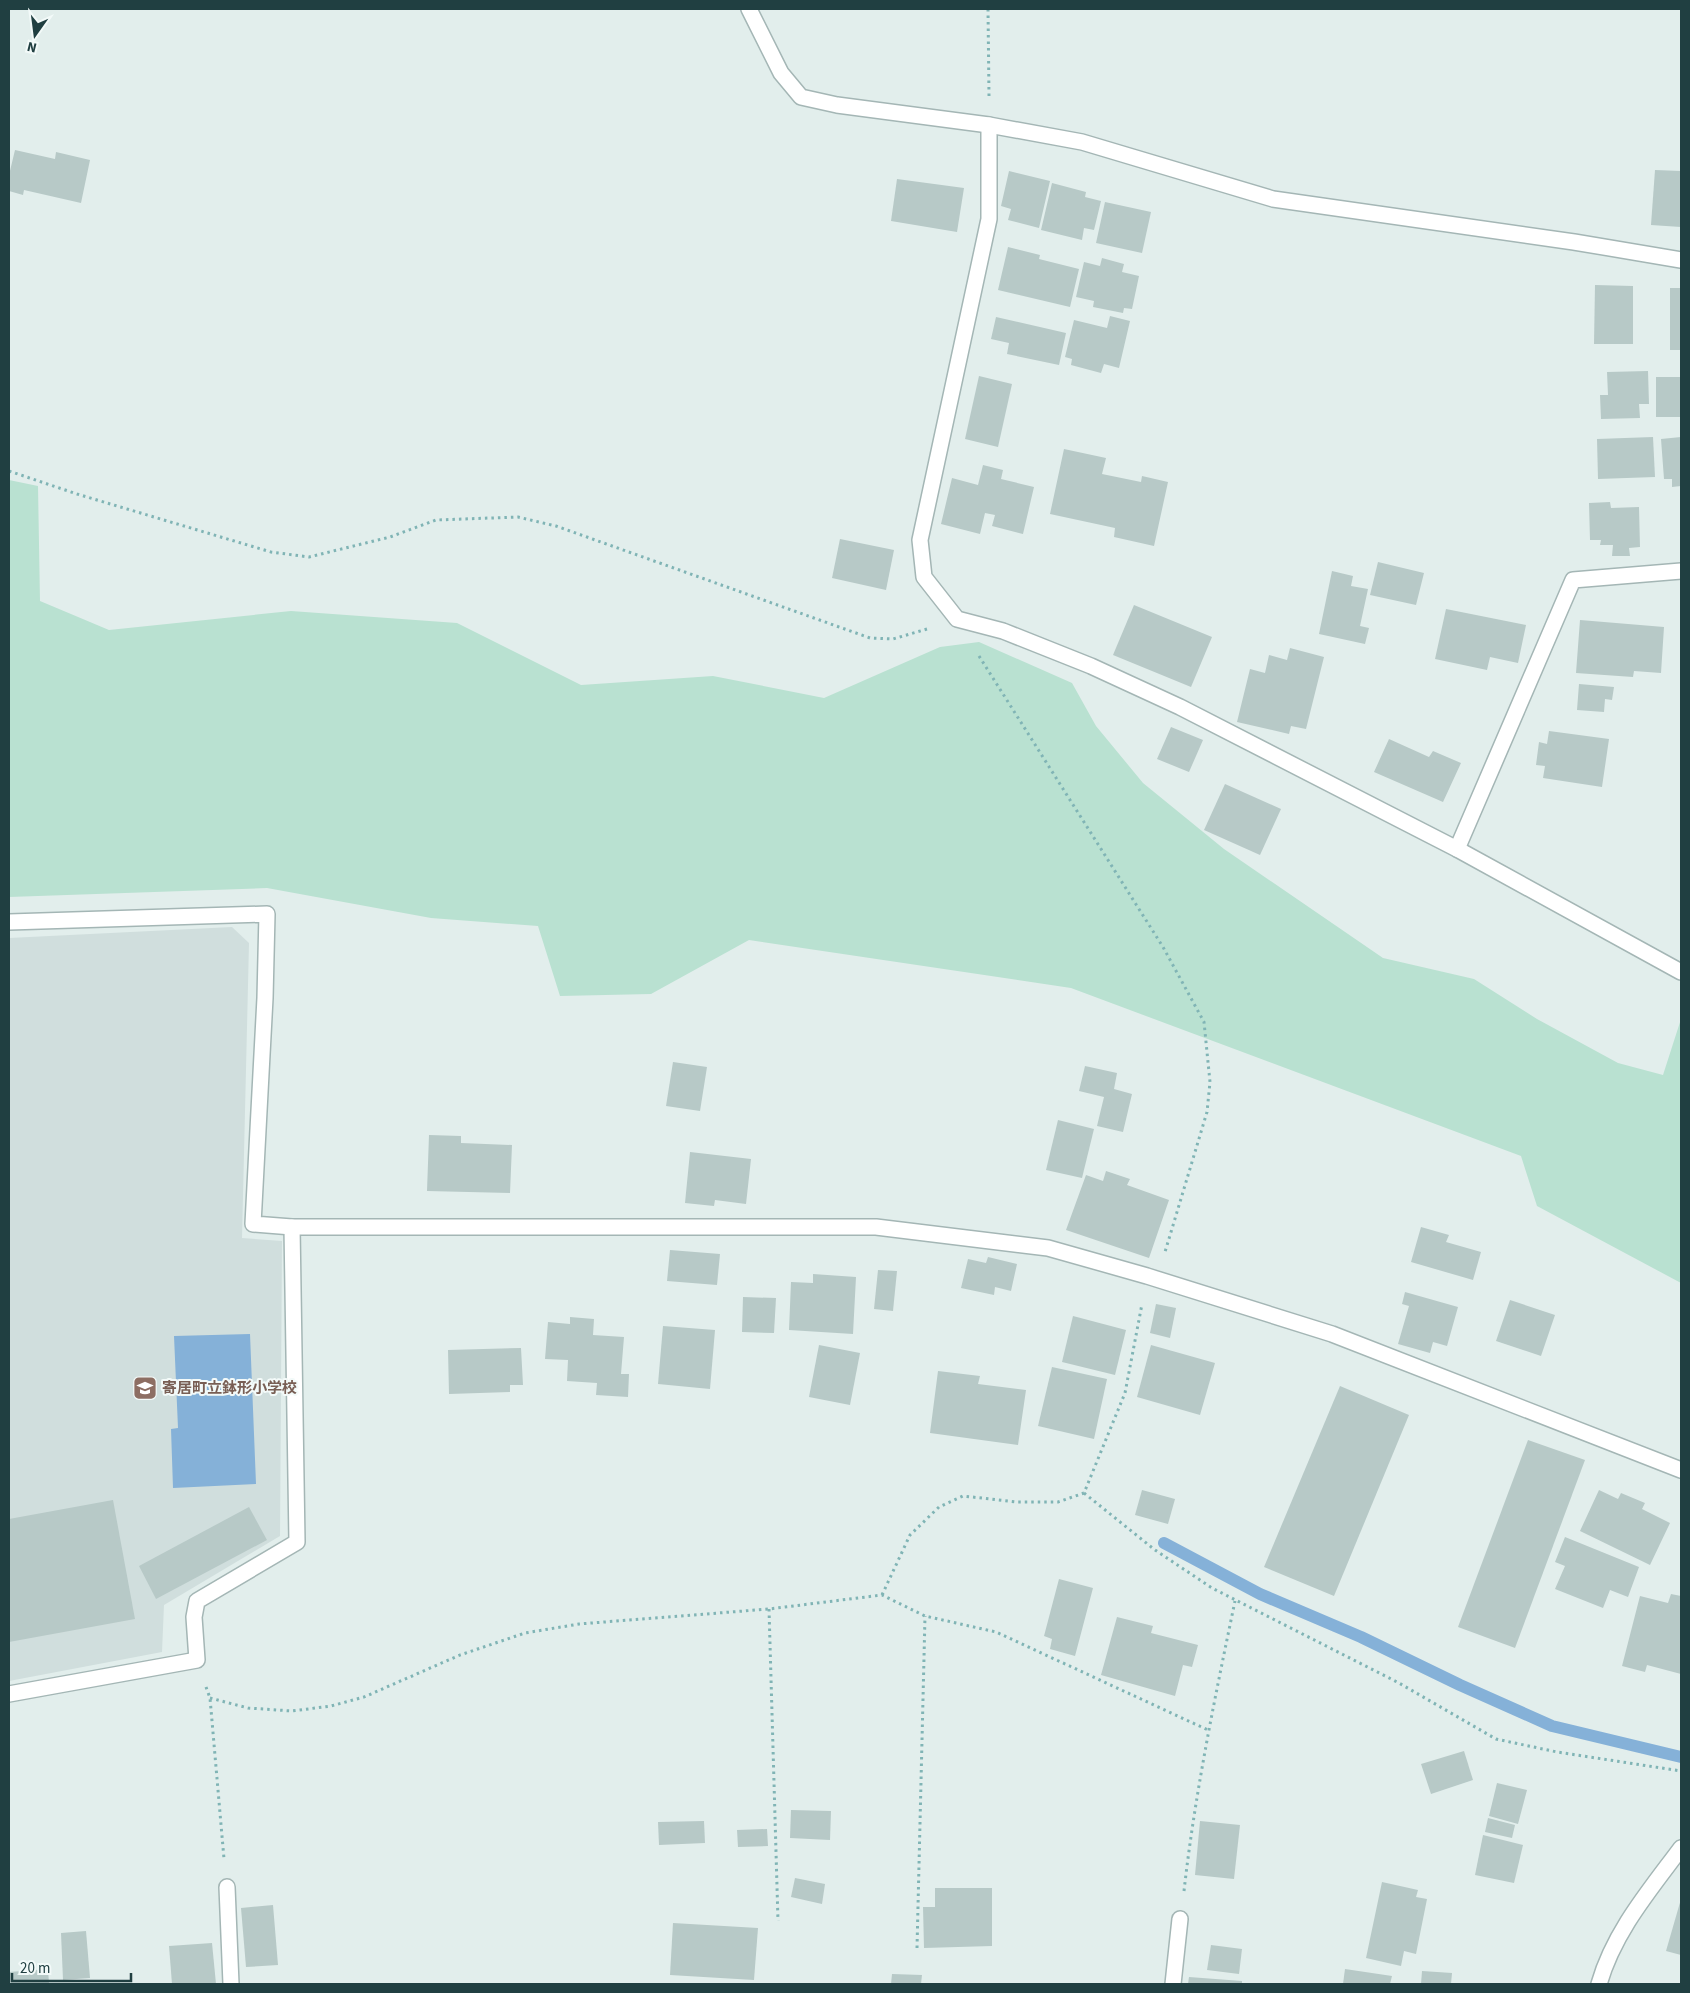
<svg xmlns="http://www.w3.org/2000/svg" width="1690" height="1993" font-family="'Source Sans 3','Noto Sans JP',sans-serif">
  <style>
    .built { fill: #d0dedd }
    .green { fill: #b9e1d1 }
    .water { fill: #85b1d8 }
    .lines { fill: none; stroke-linecap: round; stroke-linejoin: round }
    .stream { stroke: #85b1d8; stroke-width: 12 }
    .building { fill: #b7c9c7 }
    .minor-casing { stroke: #a4b6b5; stroke-width: 18 }
    .path { stroke: #80b4b5; stroke-width: 3; stroke-dasharray: 2.5 4; stroke-linecap: butt }
    .minor { stroke: #fff; stroke-width: 15 }
    .labels { text-anchor: middle; dominant-baseline: central; stroke-width: 4; stroke-linejoin: round; paint-order: stroke }
    .education-label { font-size: 15px; font-weight: bold; fill: #785e54; stroke: #f3faf9; text-anchor: start }
  </style>
  <rect width="100%" height="100%" fill="#e2eeec"/>
  <path class="built" d="M232,927L249,943L242,1238L282,1241L280,1536L164,1605L162,1652L9,1681V938Z"/>
  <path class="green" d="M9,480L38,486L40,601L109,630L291,611L457,623L581,685L713,676L824,698L940,647L979,642L1072,683L1096,726L1143,783L1224,849L1383,958L1474,979L1537,1019L1618,1063L1663,1075L1681,1019V1283L1537,1206L1521,1156L1071,988L749,940L651,994L560,996L538,926L431,918L267,888L9,897Z"/>
  <path class="water" d="M250,1334L256,1484L173,1488L171,1429L178,1428L174,1336Z"/>
  <g class="lines">
    <path class="stream" d="M1164,1543L1260,1594L1361,1637L1460,1685L1552,1726L1681,1757"/>
  </g>
  <g class="building">
    <path d="M15,150L55,159L56,152L90,160L81,203L24,190L23,195L9,191V175Z"/>
    <path d="M1655,170L1681,171V227L1651,225Z"/>
    <path d="M1009,171L1050,181L1039,228L1008,220L1011,209L1001,206Z"/>
    <path d="M897,179L964,188L957,232L891,221Z"/>
    <path d="M1052,183L1086,192L1085,197L1101,201L1094,230L1084,228L1082,240L1041,230Z"/>
    <path d="M1105,202L1151,212L1142,253L1096,243Z"/>
    <path d="M1008,247L1040,255L1039,259L1079,269L1070,307L998,290Z"/>
    <path d="M1102,258L1124,264L1122,272L1139,276L1132,309L1124,308L1123,313L1093,307L1094,301L1076,297L1084,262L1100,266Z"/>
    <path d="M1595,285L1633,286V344H1594Z"/>
    <rect x="1670" y="288" width="11" height="62"/>
    <path d="M1110,316L1130,321L1119,368L1104,364L1101,373L1071,365L1072,359L1065,357L1074,320L1107,328Z"/>
    <path d="M996,317L1066,333L1059,365L1007,354L1009,343L991,339Z"/>
    <path d="M1648,371L1649,404H1639L1640,418L1601,419L1600,395H1608L1607,372Z"/>
    <path d="M979,376L1012,384L998,447L965,439Z"/>
    <rect x="1656" y="377" width="25" height="40"/>
    <path d="M1653,437L1655,477L1598,479L1597,439Z"/>
    <path d="M1681,437V486L1672,487V479H1664L1661,439Z"/>
    <path d="M1064,449L1106,458L1102,474L1141,482L1142,476L1168,482L1154,546L1114,537L1115,528L1050,514Z"/>
    <path d="M983,465L1003,470L1001,479L1034,487L1023,534L992,526L995,515L985,513L980,534L941,524L952,478L978,485Z"/>
    <path d="M1610,502L1611,508L1639,507L1640,547L1629,548L1630,556H1612L1613,545H1600L1601,540H1590L1589,503Z"/>
    <path d="M840,539L894,550L886,590L832,578Z"/>
    <path d="M1378,562L1424,573L1416,605L1370,595Z"/>
    <path d="M1332,571L1353,576L1351,586L1368,589L1360,626L1369,628L1365,644L1319,634Z"/>
    <path d="M1134,605L1212,637L1191,687L1113,655Z"/>
    <path d="M1446,609L1526,625L1518,663L1490,657L1487,670L1435,659Z"/>
    <path d="M1580,620L1664,627L1661,673L1634,671L1633,677L1576,673Z"/>
    <path d="M1290,648L1324,657L1306,729L1291,726L1289,734L1237,722L1250,669L1265,673L1269,655L1287,660Z"/>
    <path d="M1579,684L1614,687L1612,700L1605,699L1604,712L1577,710Z"/>
    <path d="M1171,727L1203,740L1189,772L1157,759Z"/>
    <path d="M1549,731L1609,739L1602,787L1543,778L1545,766L1536,765L1539,742L1547,744Z"/>
    <path d="M1389,739L1429,757L1433,751L1461,763L1443,802L1374,772Z"/>
    <path d="M1225,784L1281,809L1260,855L1204,830Z"/>
    <path d="M673,1062L707,1067L700,1111L666,1106Z"/>
    <path d="M1085,1066L1117,1073L1114,1089L1132,1094L1123,1132L1097,1126L1104,1097L1079,1091Z"/>
    <path d="M1058,1120L1094,1129L1082,1178L1046,1170Z"/>
    <path d="M429,1135L461,1136V1143L512,1145L510,1193L427,1191Z"/>
    <path d="M690,1152L751,1159L746,1204L715,1200L714,1206L685,1203Z"/>
    <path d="M1106,1171L1130,1179L1127,1185L1169,1200L1149,1258L1066,1230L1086,1175L1103,1181Z"/>
    <path d="M1421,1227L1449,1235L1446,1242L1481,1252L1473,1280L1411,1262Z"/>
    <path d="M670,1250L720,1254L717,1285L667,1281Z"/>
    <path d="M988,1257L1017,1264L1011,1291L995,1287L994,1295L961,1288L968,1259L986,1263Z"/>
    <path d="M878,1270L897,1271L893,1311L874,1309Z"/>
    <path d="M813,1274L856,1277L853,1334L789,1330L791,1282L813,1283Z"/>
    <path d="M1405,1292L1458,1307L1447,1346L1433,1342L1430,1353L1398,1344L1409,1306L1402,1304Z"/>
    <path d="M743,1297L776,1298L774,1333L742,1332Z"/>
    <path d="M1510,1300L1555,1315L1541,1356L1496,1341Z"/>
    <path d="M1156,1304L1176,1308L1170,1338L1150,1333Z"/>
    <path d="M1073,1316L1126,1330L1115,1375L1062,1362Z"/>
    <path d="M570,1317L594,1319L593,1335L624,1337L621,1374H629L628,1397L596,1395L597,1383L567,1381L568,1360L545,1359L548,1322L570,1324Z"/>
    <path d="M663,1326L715,1330L710,1389L658,1384Z"/>
    <path d="M819,1345L860,1353L850,1405L809,1397Z"/>
    <path d="M1151,1345L1215,1363L1200,1415L1137,1397Z"/>
    <path d="M521,1348L523,1385H510V1392L449,1394L448,1350Z"/>
    <path d="M1052,1367L1107,1379L1094,1439L1038,1426Z"/>
    <path d="M938,1371L980,1376L978,1384L1026,1390L1018,1445L930,1433Z"/>
    <path d="M1340,1386L1409,1415L1334,1596L1264,1567Z"/>
    <path d="M1528,1440L1585,1460L1515,1648L1458,1627Z"/>
    <path d="M1142,1490L1175,1499L1168,1524L1135,1515Z"/>
    <path d="M1599,1490L1618,1499L1621,1493L1645,1503L1642,1509L1670,1523L1650,1565L1580,1531Z"/>
    <path d="M113,1500L135,1619L9,1642V1519Z"/>
    <path d="M249,1507L267,1540L156,1599L139,1566Z"/>
    <path d="M1565,1537L1639,1567L1628,1597L1610,1590L1603,1608L1555,1589L1565,1566L1555,1562Z"/>
    <path d="M1059,1579L1093,1588L1075,1656L1050,1649L1052,1639L1044,1636Z"/>
    <path d="M1671,1594L1681,1596V1674L1647,1665L1645,1672L1622,1666L1640,1596L1668,1603Z"/>
    <path d="M1117,1617L1153,1626L1151,1633L1198,1645L1192,1667L1183,1665L1175,1696L1101,1675Z"/>
    <path d="M1464,1751L1473,1780L1431,1794L1421,1764Z"/>
    <path d="M1497,1783L1527,1790L1518,1824L1489,1816Z"/>
    <path d="M791,1810L831,1811L830,1840L790,1838Z"/>
    <path d="M1488,1818L1515,1825L1512,1838L1485,1832Z"/>
    <path d="M704,1821L705,1843L659,1845L658,1822Z"/>
    <path d="M1200,1821L1240,1825L1234,1879L1195,1875Z"/>
    <path d="M767,1829L768,1846L738,1847L737,1830Z"/>
    <path d="M1483,1835L1523,1845L1514,1883L1475,1875Z"/>
    <path d="M795,1878L825,1884L822,1904L791,1897Z"/>
    <path d="M1382,1882L1418,1890L1416,1897L1427,1899L1416,1954L1404,1951L1401,1966L1366,1958Z"/>
    <path d="M935,1888H992V1946L924,1948L923,1907H935Z"/>
    <path d="M1681,1899V1955L1666,1951Z"/>
    <path d="M273,1905L278,1965L246,1967L241,1908Z"/>
    <path d="M673,1923L758,1928L754,1980L670,1975Z"/>
    <path d="M86,1931L90,1978L63,1980L61,1933Z"/>
    <path d="M212,1943L216,1984H172L169,1946Z"/>
    <path d="M1211,1945L1242,1949L1239,1974L1207,1970Z"/>
    <path d="M48,1969L49,1984H9V1972Z"/>
    <path d="M1345,1969L1392,1976L1390,1984H1343Z"/>
    <path d="M1422,1971L1452,1973L1451,1984H1421Z"/>
    <path d="M892,1974L922,1975L921,1984H891Z"/>
    <path d="M1189,1977L1242,1981V1984H1188Z"/>
  </g>
  <g class="lines">
    <g class="minor-casing">
      <g id="minor">
        <path d="M749,9L781,73L801,97L837,105L989,125L1082,142L1273,199L1574,242L1681,260"/>
        <path d="M989,125V219L920,540L924,577L957,619L1003,631L1091,666L1180,707L1457,849L1681,972"/>
        <path d="M1457,849L1573,580L1681,571"/>
        <path d="M9,922L267,914L265,998L253,1224L292,1227H876L1048,1248L1147,1276L1332,1334L1681,1470"/>
        <path d="M9,1694L197,1660L194,1617L197,1601L297,1542L292,1227"/>
        <path d="M227,1887L231,1984"/>
        <path d="M1173,1984L1180,1919"/>
        <path d="M1599,1984C1614,1932 1649,1891 1681,1848"/>
      </g>
    </g>
    <g class="path">
      <path d="M988,9L989,96"/>
      <path d="M9,471L77,494L271,552L309,557L390,537L436,520L518,517L556,526L870,638L893,639L927,629"/>
      <path d="M979,656L1163,947L1204,1022L1210,1082L1207,1112L1165,1252"/>
      <path d="M1084,1493L1155,1550L1212,1588L1399,1683L1496,1739L1557,1752L1681,1771"/>
      <path d="M882,1595L910,1535L939,1507L963,1496L1017,1502H1058L1084,1493L1125,1393L1142,1304"/>
      <path d="M769,1609L778,1921"/>
      <path d="M206,1687L210,1698L224,1859"/>
      <path d="M210,1698L248,1708L292,1711L331,1706L364,1697L460,1655L525,1633L579,1624L769,1609L882,1595L925,1616L996,1632L1208,1730"/>
      <path d="M1184,1891C1195,1793 1215,1697 1235,1601"/>
      <path d="M917,1948L925,1616"/>
    </g>
    <use href="#minor" class="minor"/>
  </g>
  <defs>
    <g id="school-square" transform="scale(1.25)"><rect x="-9" y="-9" width="18" height="18" rx="4" fill="#8d6e63" stroke="#f3faf9"/><path d="M0-5L7-2L0 1L-7-2ZM-4 1L0 2.5L4 1V4Q0 6-4 4Z" fill="#fff"/></g>
  </defs>
  <g fill-rule="evenodd">
    <use href="#school-square" x="145" y="1388"/>
  </g>
  <g class="labels">
    <g class="education-label">
      <text x="162" y="1388">寄居町立鉢形小学校</text>
    </g>
  </g>
  <rect width="1690" height="1993" fill="none" stroke="#203f41" stroke-width="20"/>
  <g transform="translate(35 35) rotate(194)" stroke="#f3faf9" stroke-width="4" paint-order="stroke">
  <path d="M0-4L9 19L0 12L-9 19Z" fill="#203f41"/>
  <text y="-8" font-size="14" font-weight="bold" text-anchor="middle" fill="#203f41">N</text>
  </g>
  <path d="M12 1973v8h119v-8" fill="none" stroke="#203f41" stroke-width="2.5"/>
  <text x="20" y="1973" font-size="15" fill="#203f41" stroke="#f3faf9" stroke-width="4" paint-order="stroke">20 m</text>
</svg>
